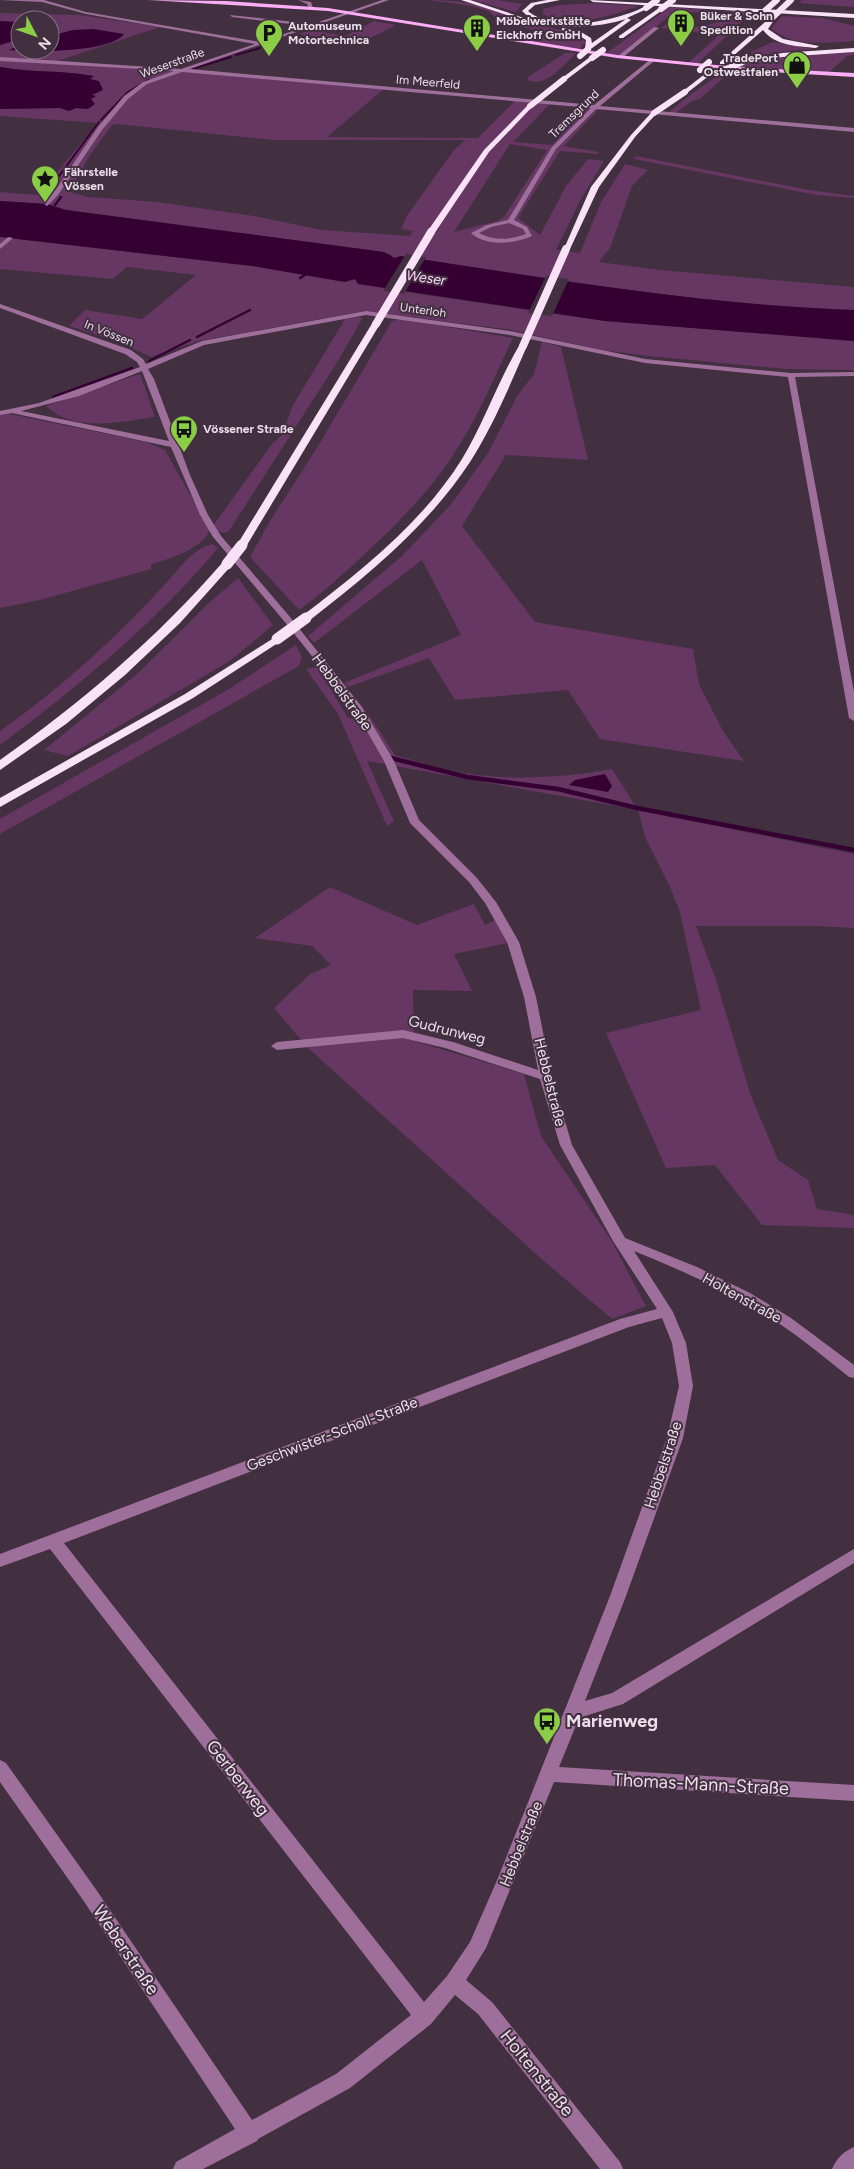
<svg xmlns="http://www.w3.org/2000/svg" width="854" height="2169" font-family="Figtree,sans-serif">
  <style>
    .green { fill: #653762; fill-rule: evenodd }
    .water { fill: #350133 }
    .pier { fill: #422f40 }
    .lines { fill: none; stroke-linecap: round; stroke-linejoin: round }
    .stream-far2 { stroke: #350133; stroke-width: 2 }
    .stream-far1 { stroke: #350133; stroke-width: 2.5 }
    .stream { stroke: #350133; stroke-width: 4.5 }
    .minor { fill: #9e6f9a; fill-rule: evenodd }
    .major { fill: #fbadf5; fill-rule: evenodd }
    .highway { fill: #f9e1f6; fill-rule: evenodd }
    .highway-bridge-far2 { stroke: #f9e1f6; stroke-width: 6 }
    .highway-bridge-far1 { stroke: #f9e1f6; stroke-width: 8 }
    .highway-bridge { stroke: #f9e1f6; stroke-width: 11 }
    .labels { text-anchor: middle; dominant-baseline: central; stroke-width: 4; stroke-linejoin: round; paint-order: stroke }
    .far-poi-label { font-size: 12px; font-weight: bold; fill: #ebdee9; stroke: #422f40; text-anchor: start }
    .far-street-label { font-size: 12px; fill: #ebdee9; stroke: #422f40 }
    .far-water-label { font-size: 14px; font-style: italic; fill: #f9d2f5; stroke: #422f40 }
    .street-label { font-size: 15px; fill: #ebdee9; stroke: #422f40 }
    .near-poi-label { font-size: 18px; font-weight: bold; fill: #ebdee9; stroke: #422f40; text-anchor: start }
    .near-street-label { font-size: 18px; fill: #ebdee9; stroke: #422f40 }
  </style>
  <rect width="100%" height="100%" fill="#422f40"/>
  <g class="green">
    <path d="M429,0C451,0 470,2 491,9C503,13 514,19 527,23C547,28 569,28 586,42L579,50L527,42L547,33L512,25L496,19L490,12L472,6Z"/>
    <path d="M472,0H498L522,4L516,12Z"/>
    <path d="M802,0H854V7L799,3Z"/>
    <path d="M593,3L639,6C609,16 572,30 541,13L544,12L542,9L560,5Z"/>
    <path d="M670,7L708,10L704,13L676,11L618,57L604,55Z"/>
    <path d="M732,11L752,12L696,65L687,64L719,35L661,28L666,24C697,27 706,32 732,11Z"/>
    <path d="M0,13L79,15L160,27L52,63L174,71L550,104L513,142L552,145L587,109L583,107L605,109L598,110L564,146L599,152L597,154L560,151L518,218L540,235L566,186L588,159L604,161L581,199L556,250L580,253L601,202L625,164L648,170L632,186L610,248L599,262L661,270L854,287V310C702,305 551,279 401,256L394,258L390,254L369,250L66,210L47,204L0,201V192L38,195L98,123L0,116V109L60,108L69,111L76,108L88,109L91,99L95,97L91,95L89,78L93,76C62,70 31,73 0,67ZM20,20H50V50H20ZM384,89L515,101L478,138L327,137ZM117,124L273,140H465L454,150L406,217L401,229L413,231L410,236L322,230L254,216L157,202L89,197L69,192L90,155L112,125ZM510,144L547,150L504,217L497,221L454,232Z"/>
    <path d="M782,16L822,18L854,26V41C829,43 790,47 771,28Z"/>
    <path d="M374,21L396,25L358,44L299,34L310,30L345,36Z"/>
    <path d="M773,42L814,49L780,52L752,58L751,52Z"/>
    <path d="M854,52V55L847,56L826,75L733,69L700,99L692,101L673,115L667,114C687,97 708,79 733,69C770,53 815,54 854,52Z"/>
    <path d="M565,53H576C563,65 547,88 528,80V77Z"/>
    <path d="M636,156L809,190L854,196V198L816,195L634,159Z"/>
    <path d="M0,237L252,266L345,282L356,279L412,293L605,321L854,341V370L786,369L649,356L602,350L511,330L365,311L199,341L151,357L119,342L69,326L85,310L142,319L196,275L127,267L113,279L0,269Z"/>
    <path d="M360,317L362,319L338,361L229,531L224,533L210,530C202,549 170,559 151,564V569L40,600L0,608V412L146,442L165,450L210,530L272,444L282,435L293,405L345,319Z"/>
    <path d="M401,319L513,338C494,378 477,420 452,457C426,495 399,522 366,553C344,573 323,593 299,610L250,557L270,521L318,446L392,321Z"/>
    <path d="M542,342L561,347L562,351L588,460L506,455L462,526L535,622L693,649L699,684L723,731L744,761L600,739L568,690L455,700L429,658L348,687L344,683L461,635L422,560L314,643L308,636L403,555L453,502L488,453L517,396L534,374Z"/>
    <path d="M140,374L155,417C120,422 74,433 46,406Z"/>
    <path d="M213,544L218,548C155,623 79,686 0,745V731C61,688 117,637 167,582C180,568 193,548 213,544Z"/>
    <path d="M238,578L273,625L230,661L68,756L44,750L137,674L210,602Z"/>
    <path d="M296,645L302,657L299,666L0,834V819L229,689Z"/>
    <path d="M317,667L348,718L369,715L395,755C422,763 449,772 478,775C521,780 569,777 612,769L638,810L854,854V928L818,926H696L715,977L751,1096L778,1160L808,1180L817,1209L854,1215V1228L762,1225L715,1165L666,1168L606,1033L701,1010L680,912L670,887L645,837L638,810L367,761L394,821L387,826L338,714L306,669Z"/>
    <path d="M330,887L417,925L474,904L485,925L495,920L508,943L454,954L472,991L413,990L414,1041L524,1074L541,1136L611,1240L646,1306L612,1319L545,1262L307,1047L274,1008L310,974L331,965L312,946L255,938Z"/>
  </g>
  <g class="water">
    <path d="M0,21L20,22V39L0,45Z"/>
    <path d="M93,29L124,34C109,53 33,52 9,50L20,45V50H50V36L73,30Z"/>
    <path d="M0,67C32,73 63,70 94,76L90,79L99,81L103,90L92,95L96,96L91,99L95,104L88,109L76,108L69,111L60,108L0,109Z"/>
    <path d="M0,201L47,204L66,210L384,252L394,258L401,256C551,279 702,305 854,310V341L605,321L358,284L355,279L345,282L252,266L0,237Z"/>
    <path d="M605,774L612,786L608,792L569,785L575,780Z"/>
  </g>
  <g class="pier">
    <path d="M406,254L426,257L404,294L383,291Z"/>
    <path d="M546,276L569,279L552,316L528,313Z"/>
  </g>
  <g class="lines">
    <g class="stream-far2">
      <path d="M257,29L279,22"/>
      <path d="M236,55L260,48"/>
      <path d="M192,69L231,57"/>
      <path d="M101,120L128,92L148,80"/>
      <path d="M53,184L99,122"/>
    </g>
    <g class="stream-far1">
      <path d="M47,194L54,182"/>
      <path d="M55,205L61,197"/>
      <path d="M300,278L305,275"/>
      <path d="M197,337L250,310"/>
      <path d="M149,361L190,340"/>
      <path d="M53,397L132,368"/>
    </g>
    <path class="stream" d="M391,758L467,777L558,789L637,808L854,850"/>
    <g class="minor">
      <path d="M0,0H44L86,12L261,42L307,26L232,17L230,15L313,24L382,0H389L190,69L594,105L652,58L654,61L600,106L854,128V132L596,109L556,149L514,220L527,227L532,236C513,244 487,247 471,233L487,225L508,220L552,147L591,108L182,72L147,84L128,99L102,130L58,195L47,206L44,204L57,188L98,127L124,96L143,82L174,71L0,61V57L181,69L255,44L86,14L42,2ZM509,223L523,229L526,234C511,240 493,241 479,233L491,227Z"/>
      <path d="M298,0L311,2L313,8L309,9L307,4Z"/>
      <path d="M654,27L659,28L622,58H618V56Z"/>
      <path d="M8,237L13,238L0,249V244Z"/>
      <path d="M0,304L131,350L143,359L146,364L202,341L366,311L510,331L645,359L791,373L854,372V376L795,377L854,692V721L849,718L788,377L645,363L510,335L366,315L204,345L148,369L154,379L190,475L208,515L221,536L290,617L362,707L394,761L419,820L477,878L496,902L519,942L536,997L552,1077L572,1145L625,1238L697,1267L750,1293L791,1318L854,1365V1378L849,1377C819,1353 789,1328 756,1309C717,1286 676,1268 634,1251L673,1312L686,1343L693,1386L683,1438L626,1596L585,1701L612,1693L854,1549V1563L623,1704L579,1718L559,1767L854,1785V1801L554,1782L486,1948L466,1980L492,2002L620,2162L623,2169H600L478,2014L455,1995L431,2024L350,2088L258,2139L257,2141L203,2169H173L176,2162L235,2129L83,1900L0,1782V1760L6,1763L95,1888L252,2120L336,2074L411,2015L50,1549L0,1567V1554L620,1319L657,1309L613,1241L560,1145L540,1079L445,1048L403,1038L277,1050L271,1046L277,1042L403,1030L453,1042L538,1070L524,997L507,942L485,903L469,882L410,823L384,761L355,710L284,621L213,537L200,515L171,447L12,413L0,415V411L39,403L126,372L140,367L137,362L125,354L0,308ZM142,371L169,441L21,411L79,396ZM662,1318L672,1343L679,1386L667,1438L610,1596L498,1878L470,1942L447,1976L424,2002L64,1543L629,1327Z"/>
      <path d="M854,2147V2169H832C836,2159 844,2151 854,2147Z"/>
    </g>
    <path class="major" d="M148,0L226,1L328,8L617,55L736,67L854,73V77L736,70L617,58L328,11Z"/>
    <g class="highway">
      <path d="M461,0H470L539,23L534,24Z"/>
      <path d="M547,0H560L535,5L528,11C555,34 616,21 644,7L649,8L627,18L631,20L588,51L585,49L586,40L577,34L562,30V28L581,32L591,38L592,43L626,19C599,28 543,33 522,11L531,3Z"/>
      <path d="M590,0L854,14V18L593,2Z"/>
      <path d="M659,8L664,9L623,38H619V36Z"/>
      <path d="M773,15L776,17L768,29L783,39L819,46L816,48C797,46 775,46 763,30L724,64H720V62Z"/>
      <path d="M854,48V52L782,57L741,65L738,63L782,53Z"/>
      <path d="M590,57L595,58L566,80H562V78Z"/>
      <path d="M710,70L715,71L687,93H683V91Z"/>
      <path d="M528,105L533,106L489,152L434,234H428L427,232L484,150Z"/>
      <path d="M652,112L657,113L635,137L599,187L570,249L563,251L591,187L631,135Z"/>
      <path d="M373,322L380,324L247,545L246,547H238L237,545Z"/>
      <path d="M520,344L527,346C510,385 493,426 470,462C428,526 369,574 310,620H302V616C361,571 422,523 462,459C484,423 498,381 520,344Z"/>
      <path d="M227,561L232,564L231,566L180,623L125,675L66,724L0,770V760C82,702 157,638 223,562Z"/>
      <path d="M277,636L281,637V641L193,698L0,807V798L185,694Z"/>
    </g>
    <g class="highway-bridge-far2">
      <path d="M646,8L657,0"/>
      <path d="M661,9L673,0"/>
      <path d="M759,16L777,0"/>
      <path d="M773,17L791,0"/>
      <path d="M580,56L588,49"/>
      <path d="M592,58L603,50"/>
      <path d="M700,70L709,62"/>
      <path d="M718,72L741,63"/>
      <path d="M530,106L564,79"/>
      <path d="M654,113L685,92"/>
    </g>
    <g class="highway-bridge-far1">
      <path d="M376,324L431,232"/>
      <path d="M523,346L566,249"/>
    </g>
    <g class="highway-bridge">
      <path d="M227,564L242,545"/>
      <path d="M277,639L306,618"/>
    </g>
  </g>
  <defs>
    <g id="building-pin" transform="scale(1.4375)"><path d="M0 17L-7.5 6A9.5 9.5 0 1 1 7.5 6Z" fill="#8bce46" stroke="#422f40"/><path d="M-4-6H4V6H1V3H-1V6H-4ZM-2.5-4.3h1.7v1.8h-1.7ZM.8-4.3h1.7v1.8H.8ZM-2.5-1h1.7V.8h-1.7ZM.8-1h1.7V.8H.8Z" fill="#111"/></g>
    <g id="parking-pin" transform="scale(1.4375)"><path d="M0 17L-7.5 6A9.5 9.5 0 1 1 7.5 6Z" fill="#8bce46" stroke="#422f40"/><path d="M-3.5-5.5H1a3.5 3.5 0 0 1 0 7H-1V5.5H-3.5ZM-1-3.4V-.6H.8a1.4 1.4 0 0 0 0-2.8Z" fill="#111"/></g>
    <g id="shop-pin" transform="scale(1.4375)"><path d="M0 17L-7.5 6A9.5 9.5 0 1 1 7.5 6Z" fill="#8bce46" stroke="#422f40"/><path d="M-5-2.5h2.3a2.7 3.5 0 0 1 5.4 0H5L5.5 6h-11ZM-1.5-2.5h3a1.5 2.3 0 0 0-3 0Z" fill="#111"/></g>
    <g id="sight-pin" transform="scale(1.4375)"><path d="M0 17L-7.5 6A9.5 9.5 0 1 1 7.5 6Z" fill="#8bce46" stroke="#422f40"/><path d="M0-6L1.8-2.2L6-1.7L2.9 1.2L3.7 5.4L0 3.3L-3.7 5.4L-2.9 1.2L-6-1.7L-1.8-2.2Z" fill="#111"/></g>
    <g id="bus-pin" transform="scale(1.4375)"><path d="M0 17L-7.5 6A9.5 9.5 0 1 1 7.5 6Z" fill="#8bce46" stroke="#422f40"/><path d="M-5-6H5V4H4V6H2V4H-2V6H-4V4H-5ZM-3.5-4V0h7V-4ZM-3.5 1.2v1.5H-2V1.2ZM2 1.2v1.5H3.5V1.2Z" fill="#111"/></g>
  </defs>
  <g fill-rule="evenodd">
    <use href="#building-pin" x="681" y="23"/>
    <use href="#building-pin" x="477" y="28"/>
    <use href="#parking-pin" x="269" y="33"/>
    <use href="#shop-pin" x="797" y="65"/>
    <use href="#sight-pin" x="45" y="179"/>
    <use href="#bus-pin" x="184" y="429"/>
    <use href="#bus-pin" x="547" y="1721"/>
  </g>
  <g class="labels">
    <g class="far-poi-label">
      <text x="700" y="16">Büker &amp; Sohn<tspan x="700" dy="14">Spedition</tspan></text>
      <text x="496" y="21">Möbelwerkstätte<tspan x="496" dy="14">Eickhoff GmbH</tspan></text>
      <text x="288" y="26">Automuseum<tspan x="288" dy="14">Motortechnica</tspan></text>
      <text x="778" y="58" text-anchor="end">TradePort<tspan x="778" dy="14">Ostwestfalen</tspan></text>
      <text x="64" y="172">Fährstelle<tspan x="64" dy="14">Vössen</tspan></text>
      <text x="203" y="429">Vössener Straße</text>
    </g>
    <g class="far-street-label">
      <text transform="translate(172 63) rotate(-20)">Weserstraße</text>
      <text transform="translate(428 82) rotate(5)">Im Meerfeld</text>
      <text transform="translate(574 114) rotate(-44)">Tremsgrund</text>
      <text transform="translate(423 310) rotate(8)">Unterloh</text>
      <text transform="translate(109 333) rotate(22)">In Vössen</text>
    </g>
    <g class="far-water-label">
      <text transform="translate(426 278) rotate(8)">Weser</text>
    </g>
    <g class="street-label">
      <text transform="translate(342 692) rotate(54)">Hebbelstraße</text>
      <text transform="translate(447 1030) rotate(14)">Gudrunweg</text>
      <text transform="translate(550 1082) rotate(76)">Hebbelstraße</text>
      <text transform="translate(742 1298) rotate(29)">Holtenstraße</text>
      <text transform="translate(332 1434) rotate(-21)">Geschwister-Scholl-Straße</text>
      <text transform="translate(663 1465) rotate(-72)">Hebbelstraße</text>
      <text transform="translate(521 1844) rotate(-68)">Hebbelstraße</text>
    </g>
    <g class="near-poi-label">
      <text x="566" y="1721">Marienweg</text>
    </g>
    <g class="near-street-label">
      <text transform="translate(238 1778) rotate(52)">Gerberweg</text>
      <text transform="translate(701 1784) rotate(3)">Thomas-Mann-Straße</text>
      <text transform="translate(126 1950) rotate(56)">Weberstraße</text>
      <text transform="translate(537 2073) rotate(51)">Holtenstraße</text>
    </g>
  </g>
  <g transform="translate(35 35) rotate(131)"><circle r="24" fill="#422f40" stroke="#867584"/>
  <path d="M0-4L9 19L0 12L-9 19Z" fill="#8bce46"/>
  <text y="-8" font-size="14" font-weight="bold" text-anchor="middle" fill="#ebdee9">N</text>
  </g>
</svg>
